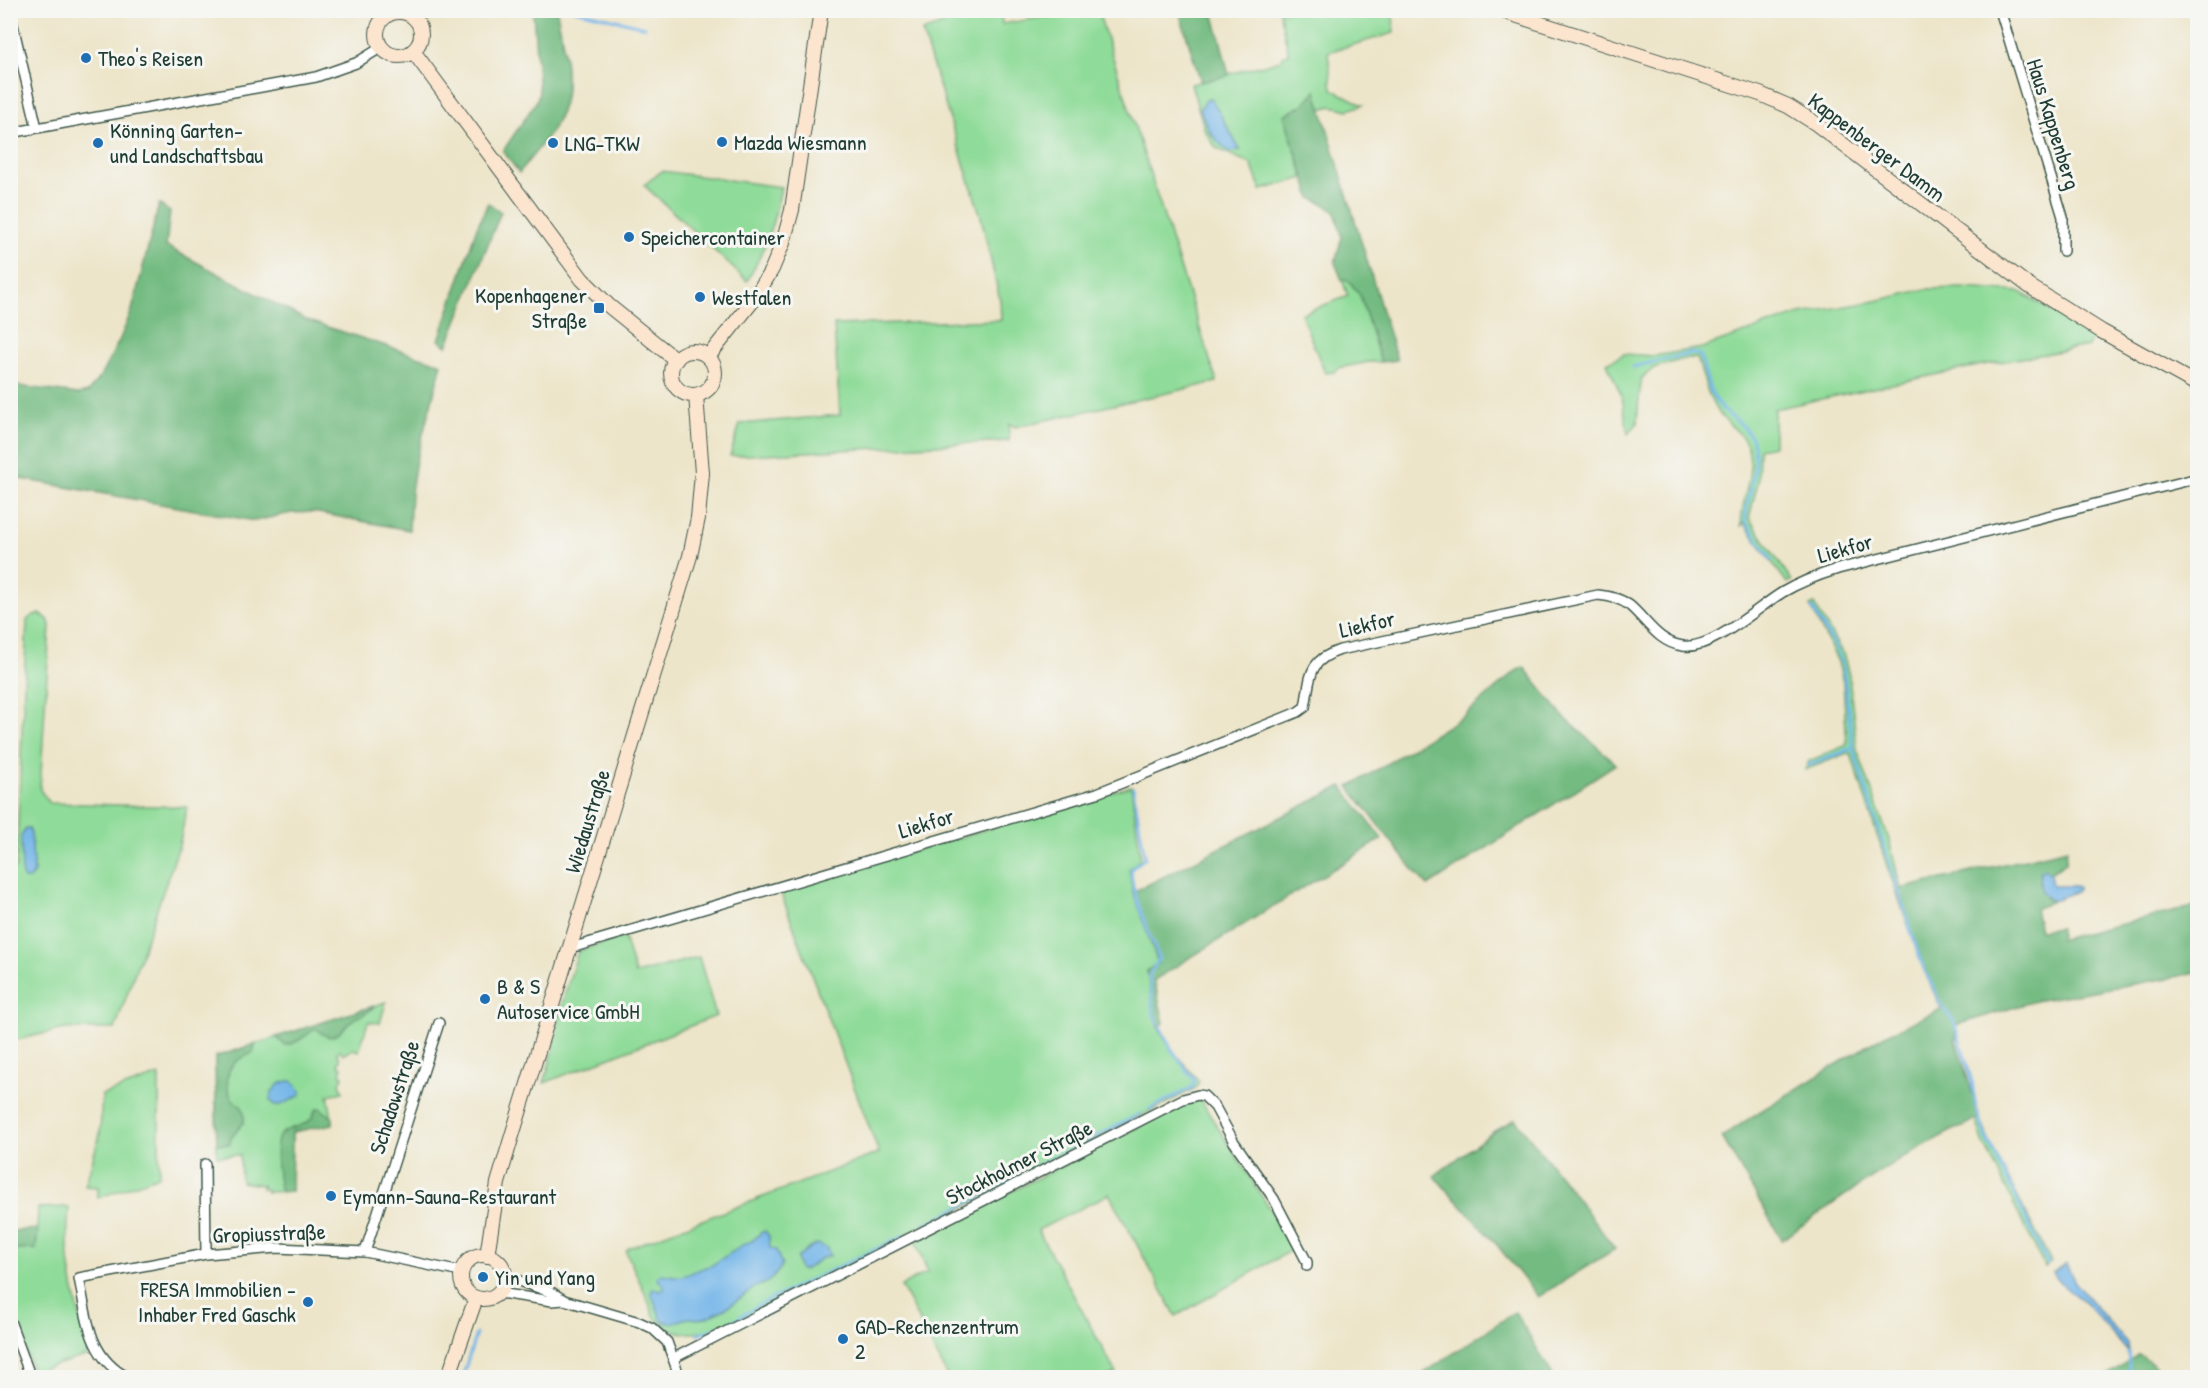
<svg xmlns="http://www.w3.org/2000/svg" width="2208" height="1388" font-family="'Patrick Hand',sans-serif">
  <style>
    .green { fill: #8fdb99; stroke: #578c66; stroke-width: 1.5; fill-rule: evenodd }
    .forest { fill: #73bb81; stroke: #497c5a; stroke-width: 1.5 }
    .water { fill: #75b6e9; stroke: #4a7a8e; stroke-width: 1.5 }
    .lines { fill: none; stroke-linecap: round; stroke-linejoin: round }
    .stream { stroke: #75b6e9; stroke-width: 3 }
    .street-casing { stroke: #3e564a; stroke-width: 12 }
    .secondary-casing { stroke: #3e564a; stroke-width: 16 }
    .street { stroke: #fff; stroke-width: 9 }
    .secondary { stroke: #fce5cf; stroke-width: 14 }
    .poi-dot { fill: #1f6fb2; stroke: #f6f6f2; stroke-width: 2 }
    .labels { text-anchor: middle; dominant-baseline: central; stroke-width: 6; stroke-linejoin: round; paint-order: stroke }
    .poi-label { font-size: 22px; fill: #1f3d34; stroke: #f6f6f2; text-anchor: start }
    .street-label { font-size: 22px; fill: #1f3d34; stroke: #f6f6f2 }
  </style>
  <rect width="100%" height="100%" fill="#f6f6f2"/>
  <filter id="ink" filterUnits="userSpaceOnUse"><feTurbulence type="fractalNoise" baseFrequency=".0167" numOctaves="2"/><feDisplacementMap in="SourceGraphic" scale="12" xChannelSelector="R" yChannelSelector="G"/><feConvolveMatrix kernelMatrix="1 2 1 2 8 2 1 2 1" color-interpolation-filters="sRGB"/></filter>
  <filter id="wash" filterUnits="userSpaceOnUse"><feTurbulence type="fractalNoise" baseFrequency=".008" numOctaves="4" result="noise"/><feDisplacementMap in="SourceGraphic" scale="24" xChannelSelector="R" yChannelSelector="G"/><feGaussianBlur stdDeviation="1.35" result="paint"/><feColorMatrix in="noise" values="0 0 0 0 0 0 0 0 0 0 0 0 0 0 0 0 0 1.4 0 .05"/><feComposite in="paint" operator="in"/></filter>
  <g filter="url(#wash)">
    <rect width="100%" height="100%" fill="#ede5c9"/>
    <g class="green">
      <path d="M945,11H1001L1002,24L1050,16L1069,11H1098L1217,382L1015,427L1009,424V441L730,456L740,424L840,415L834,325L1001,320L1000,300L981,217L922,32L943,25Z"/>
      <path d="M1279,11H1393L1394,33L1328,52L1332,89L1363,105L1348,110L1332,106L1321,109L1315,92L1302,106L1284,115L1304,178L1261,190L1251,164L1216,148L1205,131L1191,84L1282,60V56L1289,54ZM1210,98H1211L1240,150L1211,135L1200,109Z"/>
      <path d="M662,171L781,187C775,221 765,251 747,281L644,185Z"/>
      <path d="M1342,280L1349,281L1360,295L1381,362H1369L1338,368L1335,372L1325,373L1301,314L1348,296Z"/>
      <path d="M1963,288L2021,292L2093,337L2088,346L1977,366L1774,409V446L1759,449L1758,482L1749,518L1792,581L1787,583L1744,523L1741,526C1741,501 1755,473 1748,448C1743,430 1722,423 1714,406C1706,392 1703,374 1697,358H1687L1654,368L1642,378L1639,397L1637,424L1628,434L1622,397L1607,363L1624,354L1654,356L1702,348L1800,314L1871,302L1926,289Z"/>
      <path d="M1814,604L1844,656L1849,676L1857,749L1889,840L1901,889L1896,890L1889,872L1851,754L1848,753L1805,770L1809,761L1847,745L1843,682L1838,662L1810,606Z"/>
      <path d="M40,614L48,619L50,625L40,790L50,803L187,807L179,846L115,1029H65L11,1041L10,873L16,867L27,620L33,615Z"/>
      <path d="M1131,786L1141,859L1129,869L1133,892L1158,963L1147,971L1154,1015L1158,1027L1172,1050L1199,1081L1196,1088L787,1298C755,1313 687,1354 657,1320C653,1316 651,1308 649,1303C642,1286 634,1269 626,1252L628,1248L879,1153L780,891Z"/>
      <path d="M624,937L635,974L699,957L716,1016L544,1083L553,1050L559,1014L578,951Z"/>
      <path d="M386,1002L380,1023L368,1022L359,1051L353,1049L344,1054L340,1050L337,1052L340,1059L338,1065L342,1067L340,1074L343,1076L340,1083L343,1092L328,1095L333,1124L292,1132L291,1191L266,1192V1189H262V1185L241,1182L240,1155L217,1156L215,1057Z"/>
      <path d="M159,1075V1176L98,1198V1187L85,1186L100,1134L102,1095Z"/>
      <path d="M1198,1096L1295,1248L1176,1316L1109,1194L1038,1230L1116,1373L1106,1377H948L901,1286L928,1272L915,1241Z"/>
      <path d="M1980,1118L1992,1147L2051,1262L2045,1267L1983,1142L1976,1120Z"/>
      <path d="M69,1207C63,1258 77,1305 89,1355L33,1372L17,1327L12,1250L36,1249L38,1208Z"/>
    </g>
    <g class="forest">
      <path d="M539,10L557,11C562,42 573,81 561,112C553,134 533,154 519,173L503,151L536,102L539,93L533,12Z"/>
      <path d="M1179,11H1213L1229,75L1201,82Z"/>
      <path d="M1316,91L1397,360L1381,362L1360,295L1349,281L1342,280L1335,263L1342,236L1335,212L1322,203L1311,198L1284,115L1302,106Z"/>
      <path d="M488,203L501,212L447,346L439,340L477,227Z"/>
      <path d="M159,204L170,212L166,246L306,320L442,364L416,460L411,492L409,530L313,512L291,513L255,521L11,477V385L78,394L88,392L101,375L120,339L132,310Z"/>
      <path d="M1524,667L1562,715L1616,764L1428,886L1416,873L1349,787L1464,716L1516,671Z"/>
      <path d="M1342,786L1382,839L1154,980L1164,1023L1158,1027L1154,1015L1147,971L1158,963L1133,892Z"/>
      <path d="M2067,849L2066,863L2050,873L2045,869L2046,899L2053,901L2035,909L2040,930L2060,928V939L2197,906V973L2035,1001L1956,1025V1041L1980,1118C1909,1148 1845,1195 1782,1240L1722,1137L1756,1114L1883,1036L1941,1009L1923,968L1896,890Z"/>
      <path d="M374,1006C369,1014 361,1014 354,1019C345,1024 336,1044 323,1034C320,1033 319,1030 316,1028C307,1034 298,1044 285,1045L276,1037Z"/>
      <path d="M255,1044L254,1051C247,1058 236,1058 231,1067C225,1076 227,1095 235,1102C241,1107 239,1102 242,1108C245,1113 244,1117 244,1122L231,1138L230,1144H217L215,1057Z"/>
      <path d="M317,1108H320L333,1118V1124L292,1132L291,1191L281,1192C278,1181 273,1143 280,1135C288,1126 303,1128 310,1120C313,1117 314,1112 317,1108Z"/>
      <path d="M1515,1119L1571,1190L1615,1249L1538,1297L1497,1245L1434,1176L1493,1132Z"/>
      <path d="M38,1229L36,1249L12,1250L17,1327L11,1312L10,1231Z"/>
      <path d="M1515,1312L1554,1377H1418Z"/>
      <path d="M2139,1354L2169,1377H2105Z"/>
    </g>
    <g class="water">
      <path d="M1211,98L1240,150L1230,152C1213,140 1207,128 1200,109L1206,100Z"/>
      <path d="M26,828H29L31,833L34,873L29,879H24L22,875L21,836Z"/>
      <path d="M2045,869L2050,873L2052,886H2075L2078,887V890L2053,901C2040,896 2039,884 2040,871Z"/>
      <path d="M288,1081H292L301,1091V1095L281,1105H275L270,1100L271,1093L279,1084Z"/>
      <path d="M765,1231L769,1236L770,1248L776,1250L782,1265C776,1275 769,1284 757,1286C741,1297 723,1313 704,1318C699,1320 695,1318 690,1318C679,1319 674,1326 662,1321L651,1293L653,1288L660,1291L664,1289L663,1284L658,1280V1277L661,1274C669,1275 674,1277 682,1276C692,1274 701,1267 711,1266C720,1259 730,1254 740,1247C744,1243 749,1243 753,1240C758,1236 758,1233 765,1231Z"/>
      <path d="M816,1244L827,1248L830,1256C817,1256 812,1270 801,1270L799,1268L797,1258C803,1252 808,1248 816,1244Z"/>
      <path d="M2066,1264L2075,1282L2127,1343L2128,1352C2114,1336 2101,1319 2087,1305C2075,1293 2060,1287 2053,1272Z"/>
    </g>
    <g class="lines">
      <g class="stream">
        <path d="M575,10L645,27"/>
        <path d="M1633,367L1692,353L1700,355C1705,369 1707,387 1715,400C1725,417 1750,425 1754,446C1758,471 1747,496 1745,521L1772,560"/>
        <path d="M1812,608L1836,649L1843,667L1853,748L1921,962L1941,1005L1954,1022L1972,1082L1976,1109L1985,1134L2048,1264"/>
        <path d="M1809,765L1853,748"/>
        <path d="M1133,788L1145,858L1131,869C1130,892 1151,936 1159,959L1149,975L1154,1015L1172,1050L1194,1080L1193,1087L1149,1109"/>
        <path d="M924,1225L1140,1114"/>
        <path d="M698,1334L725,1326L763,1303L903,1236"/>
        <path d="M2128,1352L2130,1378"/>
        <path d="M462,1378L476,1334"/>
      </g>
    </g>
  </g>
  <g filter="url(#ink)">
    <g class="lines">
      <g class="street-casing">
        <g id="street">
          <path d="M2000,10L2063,217V251"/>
          <path d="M10,12L37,128"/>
          <path d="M10,133L316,77L356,63L382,47"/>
          <path d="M570,946H578L1097,793L1298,712L1305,707C1311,677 1307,661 1340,650L1598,595C1609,596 1620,598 1629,605C1646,619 1658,643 1683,646C1712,650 1758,607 1783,592C1800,582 1819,575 1838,569L2198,478"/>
          <path d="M205,1164L206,1254"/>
          <path d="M365,1252L439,1023"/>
          <path d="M505,1276L553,1293L564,1300L639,1322L652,1328L667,1342L680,1378"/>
          <path d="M499,1293L552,1301L564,1300"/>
          <path d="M10,1321L31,1378"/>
          <path d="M674,1358L1183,1099L1198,1095L1204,1096L1215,1107L1234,1142L1274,1199L1307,1262V1266"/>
          <path d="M129,1378C88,1358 87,1317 79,1278L206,1254L277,1248L365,1252L461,1272"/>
        </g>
      </g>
      <g class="secondary-casing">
        <g id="secondary">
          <path d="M1499,10L1760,94L1788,106L1815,123L2029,286L2101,331L2198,385"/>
          <circle cx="399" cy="34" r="22"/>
          <path d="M413,51L582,279L609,306L676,360"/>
          <circle cx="693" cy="373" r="22"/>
          <path d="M708,357L755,298L772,269L783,243L792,210L821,10"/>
          <circle cx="483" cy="1277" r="22"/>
          <path d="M487,1256L498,1183L511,1139L690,556L698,518L702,473L696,395"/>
          <path d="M448,1378L476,1298"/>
        </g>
      </g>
      <use href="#street" class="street"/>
      <use href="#secondary" class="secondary"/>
    </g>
  </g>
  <g class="poi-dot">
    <circle cx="86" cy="58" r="6"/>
    <circle cx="722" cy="142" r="6"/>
    <circle cx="98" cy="143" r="6"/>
    <circle cx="553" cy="143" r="6"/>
    <circle cx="629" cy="237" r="6"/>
    <circle cx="700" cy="297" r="6"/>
    <rect x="593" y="302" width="12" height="12" rx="3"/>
    <circle cx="485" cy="999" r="6"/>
    <circle cx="331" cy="1196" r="6"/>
    <circle cx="483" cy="1277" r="6"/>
    <circle cx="308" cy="1302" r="6"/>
    <circle cx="843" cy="1339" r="6"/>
  </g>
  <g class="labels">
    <g class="poi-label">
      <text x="98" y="58">Theo's Reisen</text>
      <text x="110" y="130">Könning Garten-<tspan x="110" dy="25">und Landschaftsbau</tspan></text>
      <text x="734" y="142">Mazda Wiesmann</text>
      <text x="565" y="143">LNG-TKW</text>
      <text x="641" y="237">Speichercontainer</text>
      <text x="587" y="295" text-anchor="end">Kopenhagener<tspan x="587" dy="25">Straße</tspan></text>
      <text x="712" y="297">Westfalen</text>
      <text x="497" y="986">B &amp; S<tspan x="497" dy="25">Autoservice GmbH</tspan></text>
      <text x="343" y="1196">Eymann-Sauna-Restaurant</text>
      <text x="495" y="1277">Yin und Yang</text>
      <text x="296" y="1289" text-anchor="end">FRESA Immobilien -<tspan x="296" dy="25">Inhaber Fred Gaschk</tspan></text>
      <text x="855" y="1326">GAD-Rechenzentrum<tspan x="855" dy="25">2</tspan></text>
    </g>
    <g class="street-label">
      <text transform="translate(2054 124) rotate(73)">Haus Kappenberg</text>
      <text transform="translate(1877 147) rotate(37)">Kappenberger Damm</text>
      <text transform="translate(1845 548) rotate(-16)">Liekfor</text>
      <text transform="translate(1367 624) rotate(-13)">Liekfor</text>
      <text transform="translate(587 821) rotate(-73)">Wiedaustraße</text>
      <text transform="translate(926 823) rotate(-17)">Liekfor</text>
      <text transform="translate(394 1097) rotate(-72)">Schadowstraße</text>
      <text transform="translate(1019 1162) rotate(-27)">Stockholmer Straße</text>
      <text transform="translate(269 1233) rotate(-2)">Gropiusstraße</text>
    </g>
  </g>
  <rect width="2208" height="1388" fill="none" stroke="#f6f6f2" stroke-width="36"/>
</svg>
